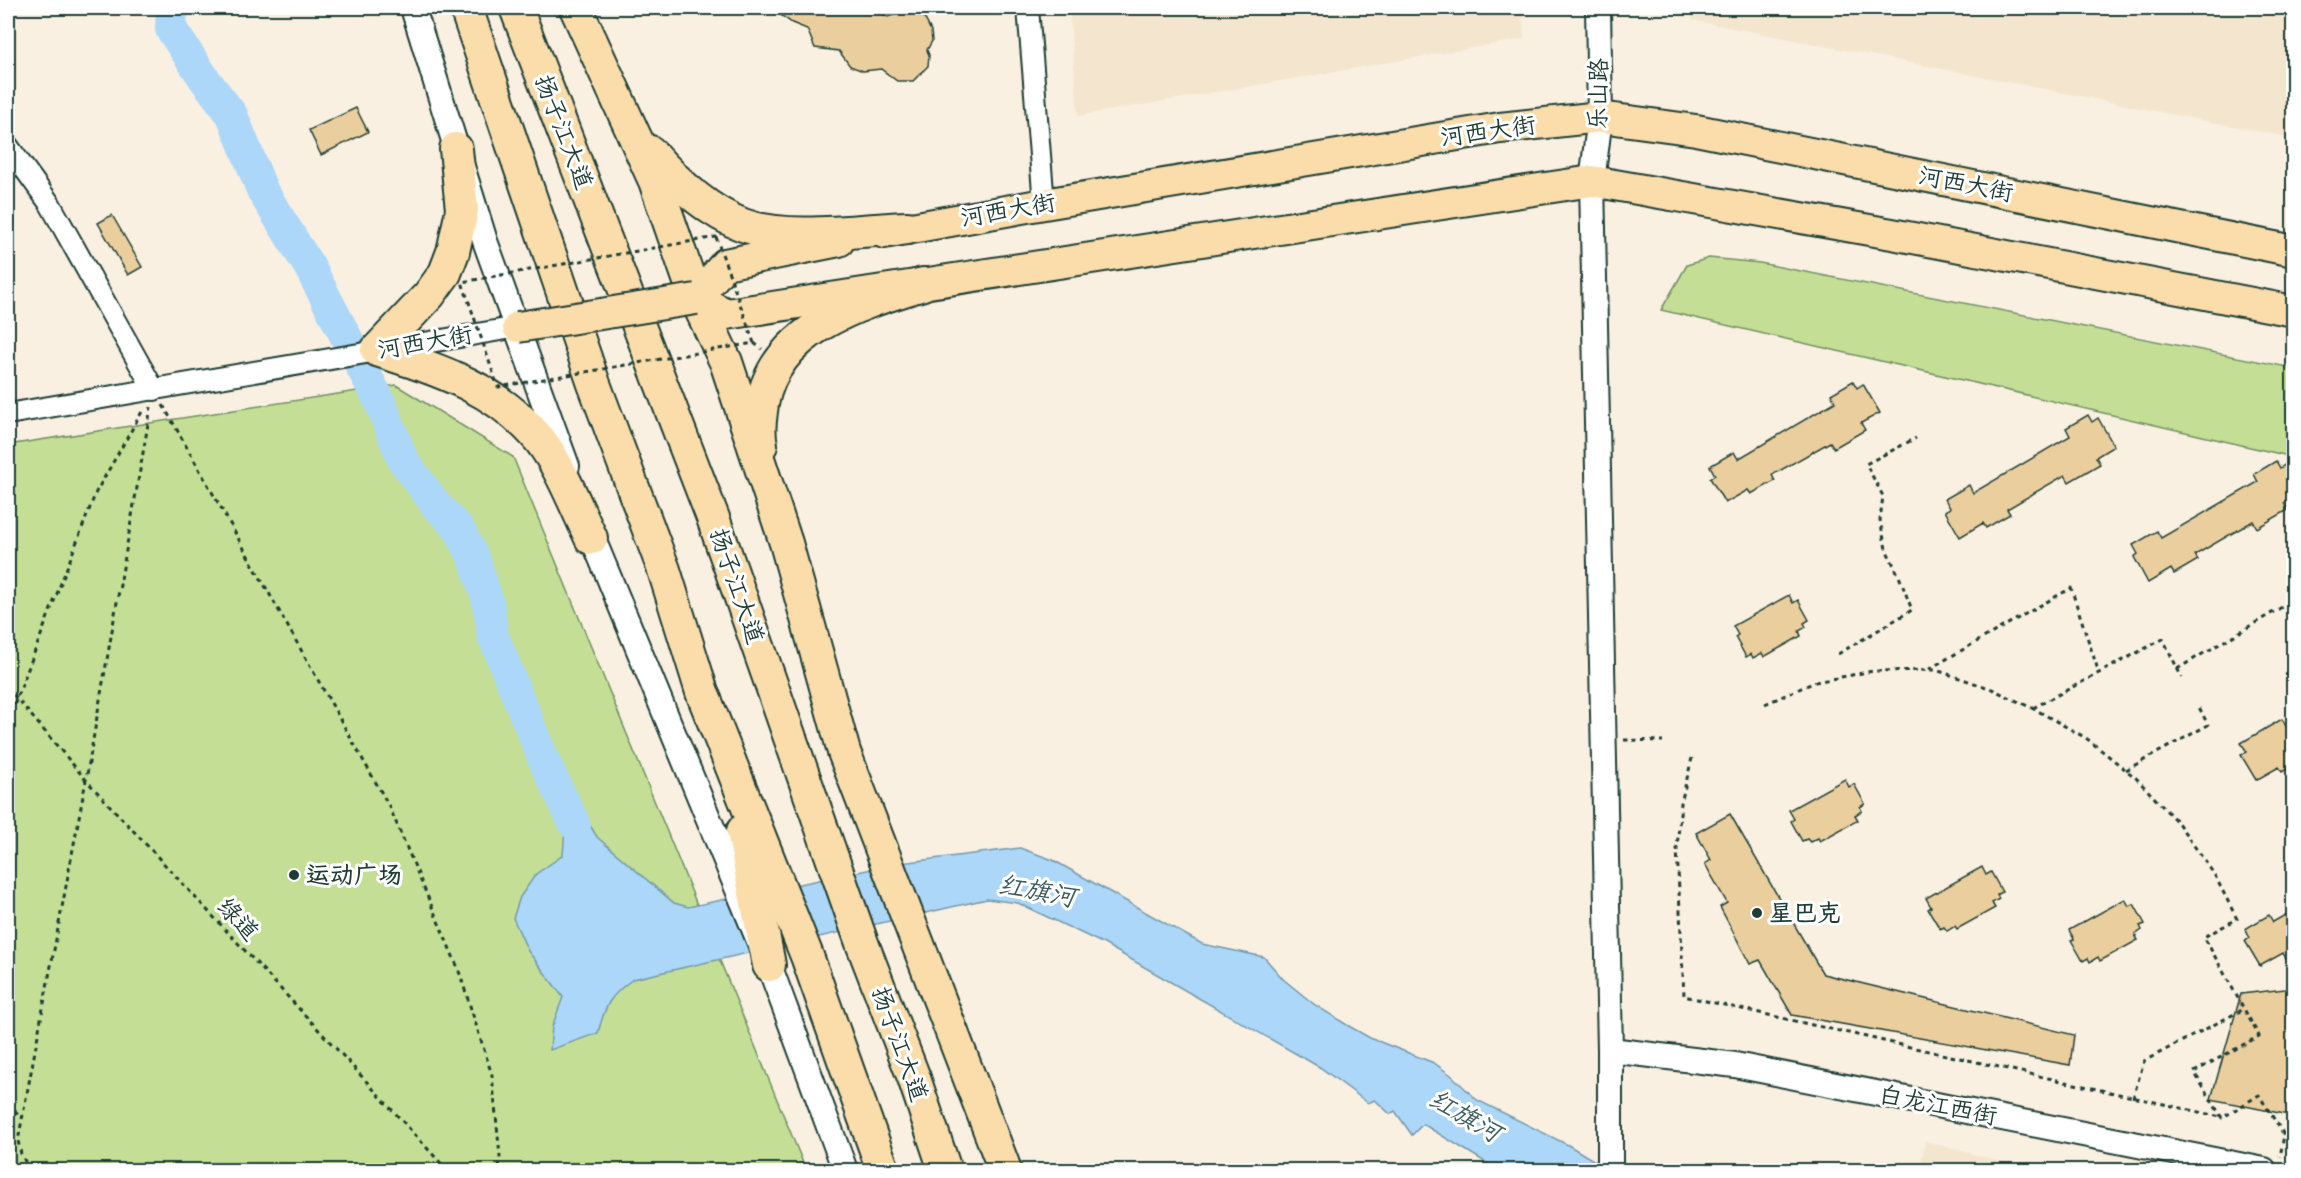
<svg xmlns="http://www.w3.org/2000/svg" width="2301" height="1178" font-family="Caveat,'LXGW WenKai TC',sans-serif">
  <style>
    .built { fill: #f4e6ce }
    .green { fill: #c4df95; stroke: #728e64; stroke-width: 1.5 }
    .water { fill: #acd7f8; stroke: #7499aa; stroke-width: 1.5 }
    .lines { fill: none; stroke-linecap: round; stroke-linejoin: round }
    .river { stroke: #acd7f8; stroke-width: 32 }
    .building { fill: #eace9e; stroke: #1f3d34; stroke-width: 1.5 }
    .minor-casing { stroke: #1f3d34; stroke-width: 24 }
    .tertiary-casing { stroke: #1f3d34; stroke-width: 28 }
    .primary-casing { stroke: #1f3d34; stroke-width: 34 }
    .trunk-casing { stroke: #1f3d34; stroke-width: 36 }
    .path { stroke: #1f3d34; stroke-width: 3; stroke-dasharray: 4.5 4.5; stroke-linecap: butt }
    .minor { stroke: #fff; stroke-width: 20 }
    .tertiary { stroke: #fff; stroke-width: 24 }
    .primary { stroke: #fbddab; stroke-width: 30 }
    .trunk { stroke: #fbddab; stroke-width: 32 }
    .primary-bridge-casing { stroke: #1f3d34; stroke-width: 34; stroke-linecap: butt }
    .path-bridge { stroke: #1f3d34; stroke-width: 3; stroke-dasharray: 4.5 4.5; stroke-linecap: butt }
    .primary-bridge { stroke: #fbddab; stroke-width: 30 }
    .poi-dot { fill: #1f3d34; stroke: #fff; stroke-width: 2 }
    .labels { text-anchor: middle; dominant-baseline: central; stroke-width: 6; stroke-linejoin: round; paint-order: stroke }
    .street-label { font-size: 24px; fill: #1f3d34; stroke: #fff }
    .poi-label { font-size: 24px; font-weight: bold; fill: #1f3d34; stroke: #fff; text-anchor: start }
    .water-label { font-size: 26px; font-style: italic; fill: #3b5c5b; stroke: #fff }
  </style>
  <rect width="100%" height="100%" fill="#f9f0e2"/>
  <filter id="ink" filterUnits="userSpaceOnUse"><feTurbulence type="fractalNoise" baseFrequency=".0167" numOctaves="2"/><feDisplacementMap in="SourceGraphic" scale="12" xChannelSelector="R" yChannelSelector="G"/><feConvolveMatrix kernelMatrix="1 2 1 2 8 2 1 2 1" color-interpolation-filters="sRGB"/></filter>
  <g filter="url(#ink)">
    <g class="built">
      <path d="M1069,8H1522L1524,39L1078,116Z"/>
      <path d="M1692,8H2293V138L1692,20Z"/>
      <path d="M1925,1141L1985,1157L2037,1170H1920Z"/>
    </g>
    <g class="green">
      <path d="M1709,258L1760,263L2293,368V457L1661,310L1687,265Z"/>
      <path d="M396,385L513,457L806,1170H8V445Z"/>
    </g>
    <path class="water" d="M566,785L597,837L674,903L688,907L901,863L1020,848L1053,860L1202,944L1264,957L1283,979L1315,1005L1347,1025L1370,1038L1434,1063L1451,1075L1477,1100L1568,1145L1610,1170H1498L1423,1124L1412,1135L1395,1111L1390,1114L1375,1100L1368,1103L1321,1068L1104,944L1018,903L987,899L633,979C609,996 605,1006 598,1033L550,1050L552,1027L563,997L528,951L513,918L520,897L536,874L563,855L565,828L548,789Z"/>
    <g class="lines">
      <path class="river" d="M172,8L171,29L206,81L232,115L263,192L309,266L380,402L403,460L436,505L459,529L475,561L488,602L493,636L545,763L575,825"/>
    </g>
    <g class="building">
      <path d="M771,8H874L888,17L906,10L916,12L924,17L931,31L932,41L927,50L929,55L928,66L913,81H897L881,69L863,71L850,66L839,51L815,48L807,29L792,23Z"/>
      <path d="M356,108L368,132L321,155L309,130Z"/>
      <path d="M112,215L142,267L128,275L98,223Z"/>
      <path d="M1853,381L1857,388L1863,384L1880,413L1861,423L1865,430L1834,448L1830,442L1772,475L1775,481L1751,494L1748,490L1725,503L1710,478L1715,475L1710,466L1734,452L1738,459L1835,402L1831,394Z"/>
      <path d="M2088,415L2092,422L2098,418L2114,446L2096,457L2100,464L2069,482L2065,475L2007,509L2010,514L1986,528L1983,523L1960,537L1945,511L1950,508L1945,499L1969,485L1973,493L2070,436L2066,428Z"/>
      <path d="M2276,461L2280,468L2286,464L2294,476V498L2284,503L2288,510L2257,528L2253,521L2195,555L2198,560L2174,574L2171,569L2148,583L2134,557L2138,554L2133,545L2157,531L2161,538L2258,482L2254,474Z"/>
      <path d="M1789,595L1793,603L1798,600L1809,620L1804,623L1806,627L1799,631L1801,636L1764,657L1762,653L1753,658L1751,654L1746,657L1735,637L1738,635L1733,626Z"/>
      <path d="M2282,719L2286,726L2294,722V765L2282,772L2279,767L2256,780L2241,755L2247,752L2241,743Z"/>
      <path d="M1845,779L1849,787L1854,784L1865,804L1860,807L1862,811L1855,815L1858,820L1820,841L1818,838L1810,842L1807,839L1802,841L1791,821L1794,819L1789,810Z"/>
      <path d="M1730,814L1823,974L2074,1035L2070,1065L1792,1015L1760,960L1750,964L1720,907L1727,903L1705,864L1711,860L1696,833Z"/>
      <path d="M1982,867L1986,875L1991,872L2002,892L1997,895L1999,899L1992,903L1995,908L1957,929L1955,926L1947,931L1944,927L1940,929L1928,909L1931,907L1926,898Z"/>
      <path d="M2125,899L2129,906L2134,904L2145,924L2140,926L2142,930L2135,935L2138,940L2100,961L2098,957L2090,962L2088,958L2083,961L2071,940L2074,939L2069,930Z"/>
      <path d="M2294,910V972L2283,953L2260,966L2245,941L2250,938L2245,929L2269,915L2273,922Z"/>
      <path d="M2294,988V1116L2211,1099L2241,994Z"/>
    </g>
    <g class="lines">
      <g class="minor-casing">
        <g id="minor">
          <path d="M1028,8L1044,204"/>
          <path d="M8,146L50,204L154,390"/>
          <path d="M8,414L518,327"/>
        </g>
      </g>
      <g class="tertiary-casing">
        <g id="tertiary">
          <path d="M413,8L485,241L567,466"/>
          <path d="M1598,8L1600,117L1592,181L1610,1050V1170"/>
          <path d="M586,522L769,965L845,1170"/>
          <path d="M1610,1050L1735,1065L2264,1170"/>
        </g>
      </g>
      <g class="primary-casing">
        <g id="primary">
          <path d="M884,233L1044,204L1500,128L1600,117L1696,130L2294,251"/>
          <path d="M839,241L725,264L696,299L727,314L1592,181L1892,234L2294,311"/>
        </g>
      </g>
      <g class="trunk-casing">
        <g id="trunk">
          <path d="M466,8L594,384L664,570L702,692L807,956L883,1170"/>
          <path d="M516,8L713,518L862,943L914,1078L945,1170"/>
          <path d="M576,8L655,181L696,299L726,362L786,543L844,752L1005,1170"/>
          <path d="M456,149L462,210L453,252L445,273L429,295L377,350C439,370 497,388 540,440C560,465 577,509 591,538"/>
          <path d="M650,152C675,181 706,211 743,225C788,241 859,230 907,228"/>
          <path d="M761,445C758,431 760,419 762,404C776,328 858,304 923,284"/>
          <path d="M743,831L769,965"/>
        </g>
      </g>
      <g class="path">
        <path d="M754,343L762,349"/>
        <path d="M163,405L389,806L458,968L492,1075L500,1156L499,1170"/>
        <path d="M1838,654L1912,610L1899,576L1886,549L1880,520L1883,496L1866,464L1916,438"/>
        <path d="M1929,669L2071,588L2099,673"/>
        <path d="M2177,669L2294,600"/>
        <path d="M8,688L86,780L344,1057L447,1170"/>
        <path d="M1765,704L1815,682L1873,671L1936,670L1992,689L2038,711L2086,738L2136,778L2178,823L2214,874L2237,919L2204,937L2259,1036L2194,1072L2222,1118L2259,1095L2284,1135L2280,1157"/>
        <path d="M2033,708L2163,639L2182,678"/>
        <path d="M8,721L96,492L143,410"/>
        <path d="M1624,740L1663,741"/>
        <path d="M1692,758L1681,803L1677,848L1684,996L2221,1117"/>
        <path d="M2126,770L2208,725L2199,707"/>
        <path d="M2133,1098L2144,1061L2244,1009"/>
        <path d="M8,1105L23,1118"/>
        <path d="M30,1170L21,1154L18,1141L86,780L151,407"/>
      </g>
      <use href="#minor" class="minor"/>
      <use href="#tertiary" class="tertiary"/>
      <use href="#primary" class="primary"/>
      <use href="#trunk" class="trunk"/>
      <g class="primary-bridge-casing">
        <path id="primary-bridge" d="M518,327L696,299"/>
      </g>
      <path class="path-bridge" d="M716,237L754,343L498,387L462,282Z"/>
      <use href="#primary-bridge" class="primary-bridge"/>
    </g>
  </g>
  <g class="poi-dot">
    <circle cx="294" cy="875" r="6"/>
    <circle cx="1757" cy="913" r="6"/>
  </g>
  <g class="labels">
    <g class="street-label">
      <text transform="translate(1598 94) rotate(-89)">乐山路</text>
      <text transform="translate(1488 131) rotate(-8)">河西大街</text>
      <text transform="translate(564 132) rotate(69)">扬子江大道</text>
      <text transform="translate(1966 184) rotate(11)">河西大街</text>
      <text transform="translate(1008 210) rotate(-10)">河西大街</text>
      <text transform="translate(425 342) rotate(-10)">河西大街</text>
      <text transform="translate(737 586) rotate(71)">扬子江大道</text>
      <text transform="translate(238 919) rotate(47)">绿道</text>
      <text transform="translate(900 1044) rotate(70)">扬子江大道</text>
      <text transform="translate(1938 1105) rotate(11)">白龙江西街</text>
    </g>
    <g class="poi-label">
      <text x="306" y="875">运动广场</text>
      <text x="1769" y="913">星巴克</text>
    </g>
    <g class="water-label">
      <text transform="translate(1037 891) rotate(10)">红旗河</text>
      <text transform="translate(1465 1116) rotate(30)">红旗河</text>
    </g>
  </g>
  <rect width="2301" height="1178" fill="none" stroke="#fff" stroke-width="30"/>
  <rect x="15" y="15" width="2271" height="1148" fill="none" stroke="#1f3d34" stroke-width="2" filter="url(#ink)"/>
</svg>
